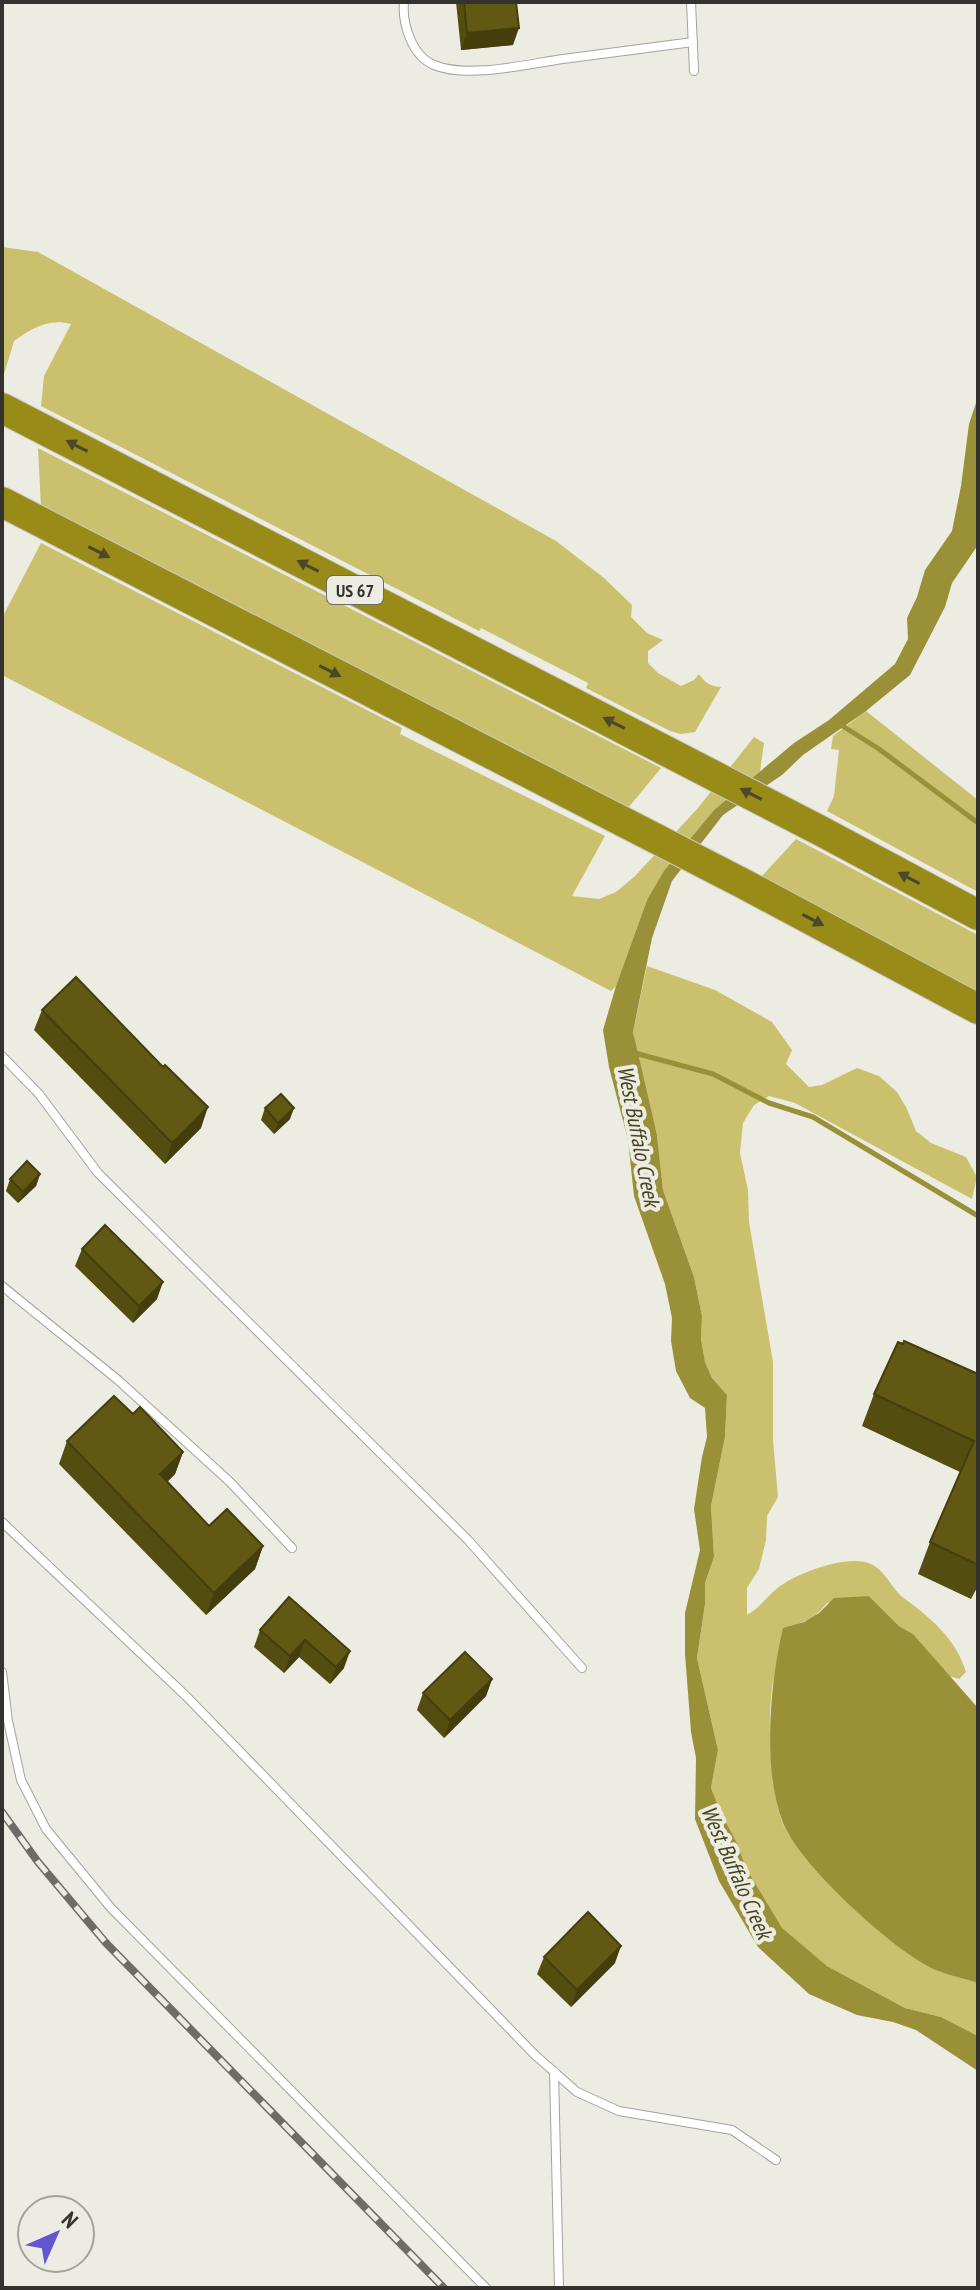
<svg xmlns="http://www.w3.org/2000/svg" width="980" height="2290" font-family="'PT Sans Narrow',sans-serif">
  <style>
    .green { fill: #cac06d }
    .water { fill: #9a9038 }
    .lines { fill: none; stroke-linecap: round; stroke-linejoin: round }
    .stream { stroke: #9a9038; stroke-width: 5 }
    .lane-casing { stroke: #a4a39b; stroke-width: 10 }
    .highway-casing { stroke: #cacac9; stroke-width: 32 }
    .lane { stroke: #fff; stroke-width: 8 }
    .highway { stroke: #988b17; stroke-width: 30 }
    .rail-casing { stroke: #6d6c67; stroke-width: 8 }
    .rail { stroke: #edece3; stroke-width: 5; stroke-dasharray: 15; stroke-linecap: butt }
    .wall { fill: #534d10 }
    .shaded-wall { fill: #443e0d }
    .building { fill: #615913; stroke: #443e0d; stroke-width: 2 }
    .oneway { fill: #4c4829 }
    .labels { text-anchor: middle; dominant-baseline: central; stroke-width: 8; stroke-linejoin: round; paint-order: stroke }
    .shield { fill: #edece3; stroke: #6b6a65; stroke-width: 2 }
    .shield-label { font-size: 18px; font-weight: bold; fill: #33322f }
    .water-label { font-size: 22px; font-style: italic; fill: #47431e; stroke: #edece3 }
  </style>
  <rect width="100%" height="100%" fill="#edece3"/>
  <g class="green">
    <path d="M2,247L38,252L556,541L604,578L632,605L631,617L647,633L663,640L648,651V663L658,673L681,686L694,680L699,674C704,682 711,687 721,687L695,732L681,734L670,731L586,688L588,683L481,628L479,631L41,406L44,376L71,324C49,318 32,328 14,341L2,381Z"/>
    <path d="M38,448L661,768L628,808L41,507Z"/>
    <path d="M41,543L402,728L400,734L605,836L572,896L599,899L616,892L635,876L698,808L754,737L764,743L760,772L714,810L647,900L616,986L611,991L2,675V618Z"/>
    <path d="M866,711L978,800V892L827,811L834,796L839,750L831,749L833,736Z"/>
    <path d="M796,839L978,935V993L761,877Z"/>
    <path d="M647,966L715,990L772,1022L792,1050L786,1064L809,1087L822,1085L857,1068L879,1076L897,1092L907,1109L916,1131L931,1143L966,1157L977,1177L972,1199L795,1103L769,1096L754,1105L743,1123L740,1153L748,1190L749,1222L773,1362V1440L778,1497L767,1516L766,1540L759,1569L747,1588V1615C758,1609 765,1599 774,1591C792,1574 848,1553 871,1564C886,1571 892,1590 905,1599C932,1619 956,1639 966,1672L959,1679L949,1676L913,1634L899,1626L869,1596L827,1603C817,1616 806,1622 790,1626C784,1643 778,1661 774,1678C766,1712 770,1792 783,1824C800,1862 894,1949 931,1968C945,1975 963,1978 978,1983V2036L941,2017L905,2008L827,1966L781,1928L746,1868L737,1843L721,1813L711,1788L718,1750L697,1658L705,1604V1583L714,1557L711,1506L725,1437L727,1395L712,1378L705,1362L701,1339L702,1316L694,1277L663,1190L657,1135L638,1061L633,1032Z"/>
  </g>
  <g class="water">
    <path d="M978,397V545L952,583L945,607L910,675L866,711L803,755L782,775L723,815L672,881L652,938L633,1032L657,1135L663,1190L694,1277L702,1316L701,1339L705,1362L712,1378L727,1395L725,1437L711,1506L714,1557L705,1583V1604L697,1658L718,1750L711,1788L721,1813L737,1843L746,1868L782,1928L827,1966L905,2008L941,2017L978,2036V2071L916,2030L893,2022L857,2015L809,1994L758,1947L719,1881L695,1819L696,1758L691,1732L685,1654V1613L700,1550L694,1509L702,1457L707,1437L705,1408L690,1398L676,1371L671,1341L672,1318L665,1284L634,1196L628,1140L609,1067L603,1030L616,986L647,900L664,871L714,810L794,743L829,720L895,664L908,639L907,618L917,597L925,570L952,531L961,486L969,424Z"/>
    <path d="M869,1596L899,1626L913,1634L978,1708V1983C963,1978 945,1975 931,1968C890,1947 800,1865 783,1823C762,1769 770,1683 783,1628L804,1622L819,1613L834,1598Z"/>
  </g>
  <g class="lines">
    <g class="stream">
      <path d="M841,725L879,749L978,823"/>
      <path d="M631,1052L713,1074L769,1103L813,1117L978,1216"/>
    </g>
    <g class="lane-casing">
      <g id="lane">
        <path d="M404,2C402,24 412,56 434,65C468,79 527,64 563,59C606,53 650,48 693,42"/>
        <path d="M691,2L694,71"/>
        <path d="M2,1056L39,1094L98,1173L468,1540L582,1668"/>
        <path d="M2,1286L118,1380L230,1482L292,1548"/>
        <path d="M2,1522L186,1696L535,2055L577,2092L619,2111L732,2130L776,2160"/>
        <path d="M2,1672L8,1721L21,1780L46,1829L111,1908L486,2288"/>
        <path d="M554,2071L559,2288"/>
      </g>
    </g>
    <g class="highway-casing">
      <g id="highway">
        <path d="M2,408L819,830L978,915"/>
        <path d="M2,502L744,884L978,1009"/>
      </g>
    </g>
    <use href="#lane" class="lane"/>
    <use href="#highway" class="highway"/>
    <g class="rail-casing">
      <path id="rail" d="M2,1812L38,1862L106,1943L444,2288"/>
    </g>
    <use href="#rail" class="rail"/>
  </g>
  <g class="wall">
    <path d="M456,2H516L513,45L461,50Z"/>
    <path d="M42,1010L163,1067L201,1128L165,1164L34,1030Z"/>
    <path d="M265,1108L290,1119L274,1134L261,1120Z"/>
    <path d="M40,1174L36,1186L18,1203L6,1191L10,1179Z"/>
    <path d="M82,1249L157,1299L133,1323L75,1266Z"/>
    <path d="M978,1374V1586L971,1599L918,1574L930,1542L960,1472L862,1426L874,1394Z"/>
    <path d="M133,1414L183,1452L175,1474L167,1482L209,1526L263,1546L255,1569L206,1615L59,1464L67,1441Z"/>
    <path d="M289,1597L344,1668L330,1684L299,1657L284,1673L254,1647L260,1630Z"/>
    <path d="M492,1679L486,1696L444,1738L417,1710L423,1693Z"/>
    <path d="M544,1957L615,1963L571,2007L537,1974Z"/>
  </g>
  <g class="shaded-wall">
    <path d="M519,28L513,45L461,50L467,33Z"/>
    <path d="M208,1107L201,1128L165,1164L172,1143Z"/>
    <path d="M294,1108L290,1119L274,1134L278,1123Z"/>
    <path d="M40,1174L36,1186L18,1203L23,1192Z"/>
    <path d="M163,1282L157,1299L133,1323L139,1306Z"/>
    <path d="M183,1452L175,1474L152,1497L160,1474Z"/>
    <path d="M263,1546L255,1569L206,1615L214,1593Z"/>
    <path d="M305,1640L299,1657L284,1673L290,1656Z"/>
    <path d="M350,1651L344,1668L330,1684L336,1667Z"/>
    <path d="M492,1679L486,1696L444,1738L450,1720Z"/>
    <path d="M621,1946L615,1963L571,2007L577,1990Z"/>
  </g>
  <g class="building">
    <path d="M464,2H516L519,28L467,33Z"/>
    <path d="M76,977L163,1067L165,1065L208,1107L172,1143L42,1010Z"/>
    <path d="M281,1094L294,1108L278,1123L265,1108Z"/>
    <path d="M27,1161L40,1174L23,1192L10,1179Z"/>
    <path d="M105,1225L163,1282L139,1306L82,1249Z"/>
    <path d="M904,1341L978,1374V1565L930,1542L974,1441L874,1394L898,1342L903,1344Z"/>
    <path d="M114,1396L133,1414L140,1407L183,1452L160,1474L209,1526L227,1509L263,1546L214,1593L67,1441Z"/>
    <path d="M289,1597L350,1651L336,1667L305,1640L290,1656L260,1630Z"/>
    <path d="M465,1652L492,1679L450,1720L423,1693Z"/>
    <path d="M588,1912L621,1946L577,1990L544,1957Z"/>
  </g>
  <defs><path id="oneway-solid" d="M-6-.8H1V-3.2L6.5 0L1 3.2V.8H-6Z" transform="scale(2)"/></defs>
  <g class="oneway">
    <use href="#oneway-solid" transform="translate(77 446) rotate(-153)"/>
    <use href="#oneway-solid" transform="translate(99 552) rotate(27)"/>
    <use href="#oneway-solid" transform="translate(308 566) rotate(-153)"/>
    <use href="#oneway-solid" transform="translate(330 671) rotate(27)"/>
    <use href="#oneway-solid" transform="translate(614 723) rotate(-153)"/>
    <use href="#oneway-solid" transform="translate(751 794) rotate(-153)"/>
    <use href="#oneway-solid" transform="translate(909 878) rotate(-152)"/>
    <use href="#oneway-solid" transform="translate(813 920) rotate(28)"/>
  </g>
  <g class="labels">
    <rect class="shield" x="327" y="576" width="56" height="28" rx="6"/>
    <g class="shield-label">
      <text x="355" y="590">US 67</text>
    </g>
    <g class="water-label">
      <text transform="translate(639 1136) rotate(79)">West Buffalo Creek</text>
      <text transform="translate(737 1872) rotate(66)">West Buffalo Creek</text>
    </g>
  </g>
  <rect width="980" height="2290" fill="none" stroke="#33322f" stroke-width="8"/>
  <g transform="translate(56 2234) rotate(45)"><circle r="38" fill="#edece3" stroke="#a3a29b" stroke-width="2"/>
  <path d="M0-6L14 30L0 20L-14 30Z" fill="#6156cf"/>
  <text y="-12" font-size="22" font-weight="bold" text-anchor="middle" fill="#33322f">N</text>
  </g>
</svg>
